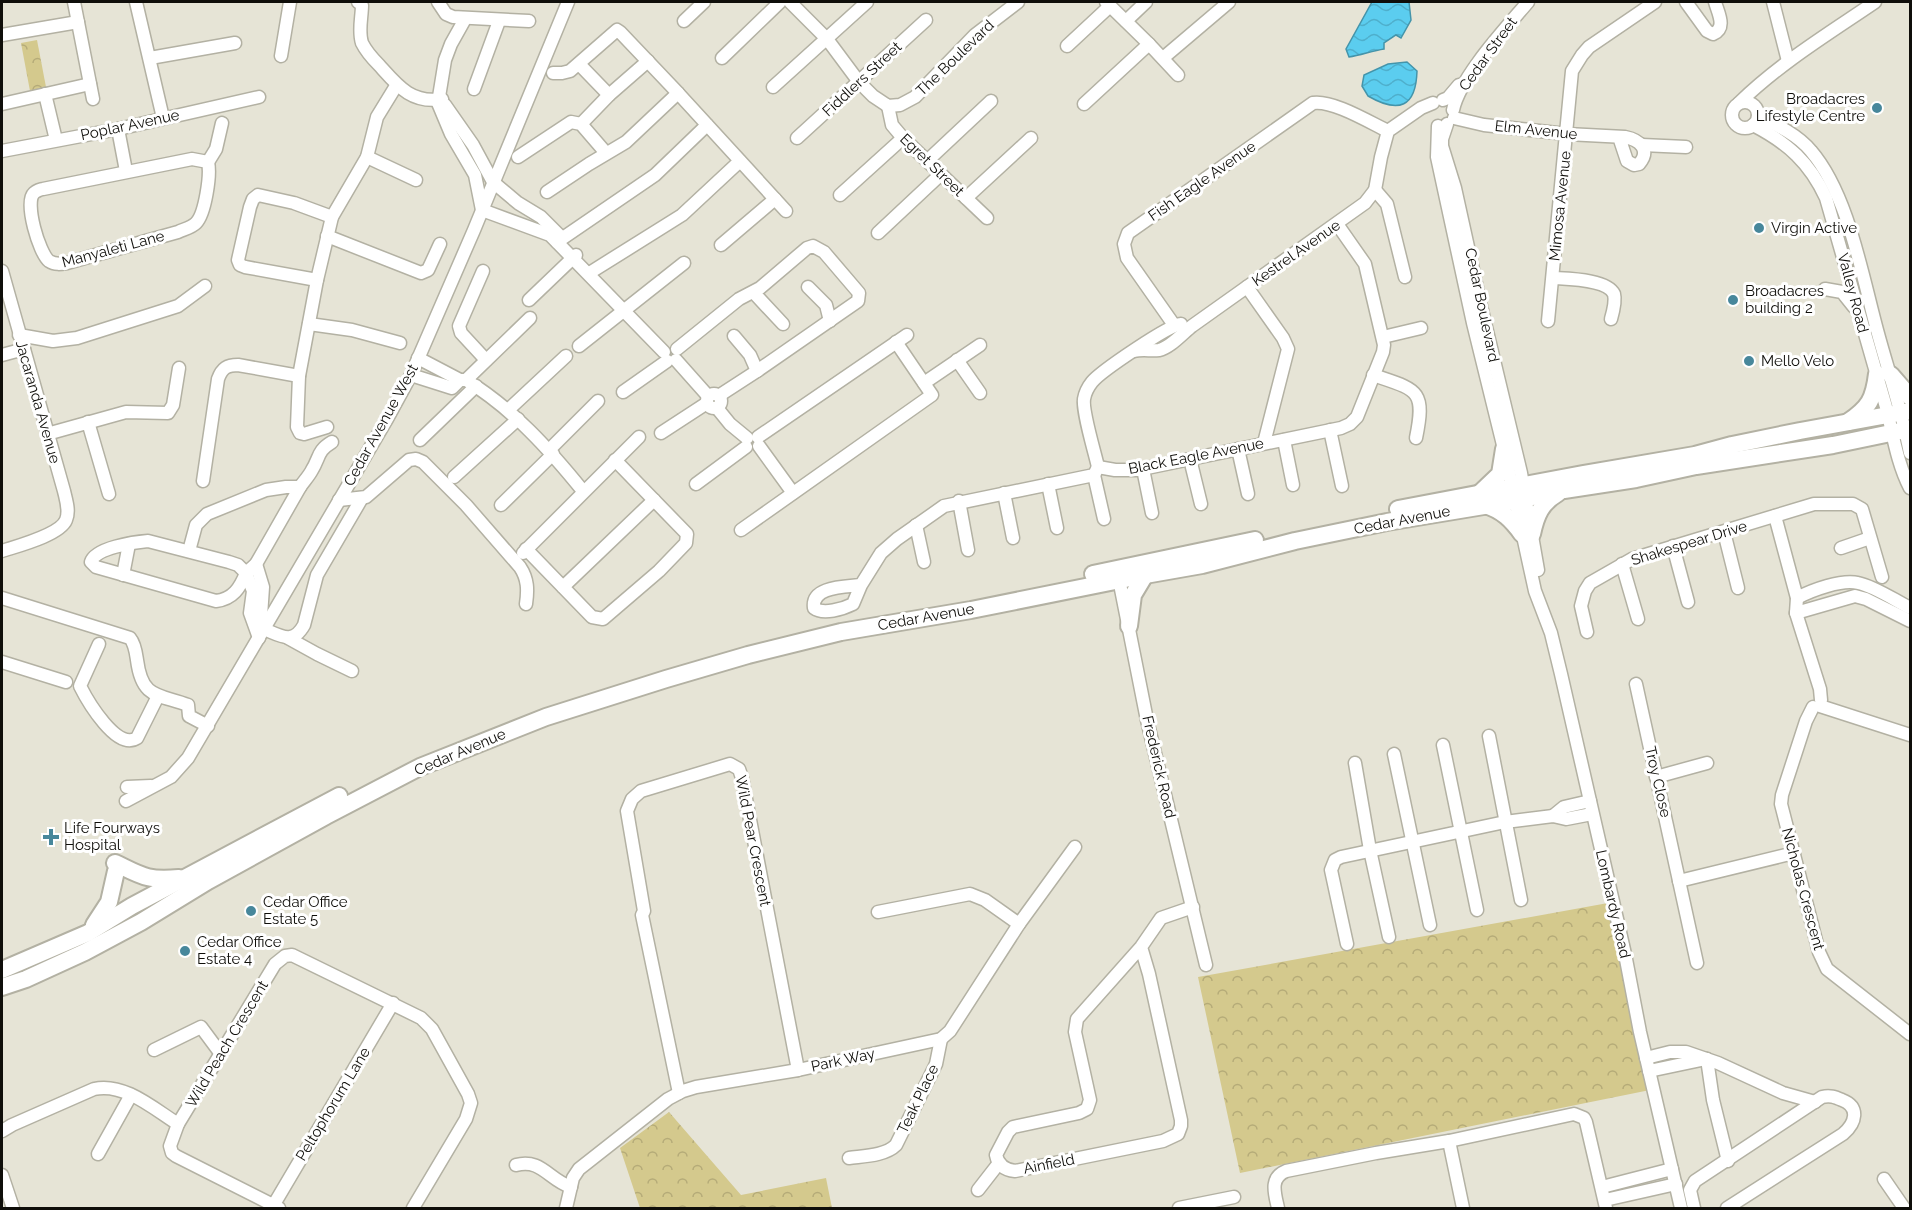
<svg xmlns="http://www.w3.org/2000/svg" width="1912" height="1210" font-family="Raleway,sans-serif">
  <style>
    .forest { fill: url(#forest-crowns) }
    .water { fill: url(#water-waves); stroke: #4494aa; stroke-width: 1.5 }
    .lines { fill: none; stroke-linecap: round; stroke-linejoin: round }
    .minor-casing { stroke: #b3b1a3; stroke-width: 15 }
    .major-casing { stroke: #b3b1a3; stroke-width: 20 }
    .minor { stroke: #fff; stroke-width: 12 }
    .major { stroke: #fff; stroke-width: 16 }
    .poi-dot { fill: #47879b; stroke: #fff; stroke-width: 2 }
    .labels { text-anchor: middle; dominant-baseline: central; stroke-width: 6; stroke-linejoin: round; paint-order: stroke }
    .street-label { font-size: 15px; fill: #0f0e0a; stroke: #fff }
    .poi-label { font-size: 15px; fill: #0f0e0a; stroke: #fff; text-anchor: start }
  </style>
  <defs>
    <pattern id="forest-crowns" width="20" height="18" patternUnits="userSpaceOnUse" patternTransform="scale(1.5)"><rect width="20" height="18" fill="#d4c98d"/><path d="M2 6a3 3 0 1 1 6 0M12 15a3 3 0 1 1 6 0" fill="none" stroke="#b5ab78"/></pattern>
    <pattern id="water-waves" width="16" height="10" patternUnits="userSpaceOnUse" patternTransform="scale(1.5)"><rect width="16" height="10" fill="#5bcdef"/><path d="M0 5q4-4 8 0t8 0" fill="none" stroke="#4eafcc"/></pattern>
  </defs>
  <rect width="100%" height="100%" fill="#e6e4d6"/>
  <g class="forest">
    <path d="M37,40L46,87L30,91L21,43Z"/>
    <path d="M1608,903L1650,1090L1240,1173L1198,977Z"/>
    <path d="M669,1112L741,1195L826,1178L832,1208H640L620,1148Z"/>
  </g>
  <g class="water">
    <path d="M1372,2H1409L1411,20L1401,38L1396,35L1384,43V49C1372,51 1361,55 1349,57L1346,49Z"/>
    <path d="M1407,62L1417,71C1416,107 1399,114 1368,96L1362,86L1364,75L1388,64Z"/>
  </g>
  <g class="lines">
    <g class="minor-casing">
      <g id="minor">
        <path d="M74,2L93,99"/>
        <path d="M136,2L163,118"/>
        <path d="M358,2L362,5C362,17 358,31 362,43C366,51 373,59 379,65C397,85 411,104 442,99"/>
        <path d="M438,2L446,14L453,17L529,21"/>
        <path d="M790,2L827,39L859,82L873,96L888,106L900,105L915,97L975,35L1018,2"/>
        <path d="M1106,2L1149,44L1178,75"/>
        <path d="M1686,2L1707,31L1713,34C1727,28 1718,13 1715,2"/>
        <path d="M1773,2L1788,61"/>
        <path d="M465,19L451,44L445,60L438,103L451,134L475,175L482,210L550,235L664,352"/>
        <path d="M684,21L704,2"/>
        <path d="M1126,21L1146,2"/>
        <path d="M2,35L78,22"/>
        <path d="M1067,46L1110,6"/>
        <path d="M281,56L290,2"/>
        <path d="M150,58L235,43"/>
        <path d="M722,58L780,2"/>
        <path d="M1163,58L1229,2"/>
        <path d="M579,64L609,95"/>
        <path d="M553,73H562L570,71L617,30L620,32L678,93"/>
        <path d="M773,87L867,2"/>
        <path d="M474,89L499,21"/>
        <path d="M45,94L56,140"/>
        <path d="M1443,100L1448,98L1459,85"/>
        <circle cx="1745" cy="115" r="13"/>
        <path d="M1739,103C1780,63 1828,34 1875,2"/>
        <path d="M2,104L90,84"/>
        <path d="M1084,104L1149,44"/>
        <path d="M445,105L473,145L493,182L518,203L541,217L562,238"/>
        <path d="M888,106L892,125L903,138L987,218"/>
        <path d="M1453,110C1460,77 1506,28 1528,2"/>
        <path d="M1758,116C1777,125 1798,135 1811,151C1848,194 1862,275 1877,330C1888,371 1902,411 1910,453"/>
        <path d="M1454,118L1484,125L1567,134L1625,137C1640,140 1651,150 1639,164L1634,165L1627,161L1619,137"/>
        <path d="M581,124L609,95L648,61"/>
        <path d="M1447,124L1442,139V146L1455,188L1481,306L1521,473L1538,570"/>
        <path d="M1753,125C1788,143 1810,163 1826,198L1886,407C1893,434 1897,463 1910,488"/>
        <path d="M1438,126L1437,157L1473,323L1504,449L1535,591L1551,633L1561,674L1625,954L1640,1032L1681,1208"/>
        <path d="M118,129L126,171"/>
        <path d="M797,138L926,20"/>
        <path d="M1642,145L1686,147"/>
        <path d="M2,151L118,129L259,97"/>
        <path d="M367,157L416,180"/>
        <path d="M518,157L571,122L581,124L606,153"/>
        <path d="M192,159L208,162C211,175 205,214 196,223C191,228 184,229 178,232L67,263C61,264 55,265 49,261C39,253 24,202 34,193C36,191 41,189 43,189Z"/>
        <path d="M927,161L991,101"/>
        <path d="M208,162L216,149L222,123"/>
        <path d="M1375,190L1387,204L1405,277"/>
        <path d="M547,192L589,164L626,142L678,93L786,211"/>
        <path d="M840,195L903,138"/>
        <path d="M966,198L1031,138"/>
        <path d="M878,233L940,175"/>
        <path d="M327,236L421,273L428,270L440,244"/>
        <path d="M557,242L655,175L707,125"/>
        <path d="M721,245L775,199"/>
        <path d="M2,271L64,491C66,500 70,511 66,520C60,535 17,546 2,551"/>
        <path d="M483,271L459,326L461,333L486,360"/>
        <path d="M591,272L682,215L740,161"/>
        <path d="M1553,278C1567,279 1607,279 1614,294C1616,301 1613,312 1611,319"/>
        <path d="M317,280L245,267L240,265L238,260L250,207L253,199L258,195L294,203L332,217"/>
        <path d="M808,287L826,305L830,321"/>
        <path d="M1247,287L1283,338L1288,349L1264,443"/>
        <path d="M1825,289L1842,292L1854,307"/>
        <path d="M754,293L783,324"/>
        <path d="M529,300L576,255"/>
        <path d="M1548,321L1572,71L1582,55L1589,47L1655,2"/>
        <path d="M309,324L352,330L400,343"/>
        <path d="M1174,325L1127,258L1124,244L1128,233L1313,103C1333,100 1369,122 1388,131"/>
        <path d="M19,335L53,341L77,338L178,306L205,286"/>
        <path d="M734,336L750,355L757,371"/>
        <path d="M1383,337L1421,328"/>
        <path d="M579,346L684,263"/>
        <path d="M677,349L739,299L760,288L807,248L813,246L824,252L859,293L858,301L757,371L720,395"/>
        <path d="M1134,351C1142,349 1151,351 1159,350C1170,348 1183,333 1192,326L1365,203L1375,190L1381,157L1388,131L1421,108L1433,103"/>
        <path d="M2,355L24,349"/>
        <path d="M418,358L460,380H466C513,409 549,449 583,491"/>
        <path d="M676,360L708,396"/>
        <path d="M957,360L980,393"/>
        <path d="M411,375L452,388L460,380"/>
        <path d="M1373,375C1417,390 1426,389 1416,438"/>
        <path d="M466,380L530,318"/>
        <path d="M924,383L980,345"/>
        <path d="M623,392L667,361"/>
        <circle cx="714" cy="401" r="7"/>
        <path d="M717,408L730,424L747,438"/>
        <path d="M508,410L566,356"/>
        <path d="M88,422L109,494"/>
        <path d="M327,427L304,434L300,433L297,427L299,376L317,280L332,217L367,157L377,117L396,86"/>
        <path d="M1330,430L1342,486"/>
        <path d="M661,433L707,403"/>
        <path d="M47,434L126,412L168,413L173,405L179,368"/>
        <path d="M758,437L907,335"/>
        <path d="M420,440L476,386"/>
        <path d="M1284,440L1293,485"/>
        <path d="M759,446L793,493"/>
        <path d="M1238,449L1248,494"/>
        <path d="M549,450L598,401"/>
        <path d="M1190,459L1201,504"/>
        <path d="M1098,467L1115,470H1137L1341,428L1350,424L1357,417L1383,352L1384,345L1365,264L1337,224"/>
        <path d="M1098,467C1095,453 1082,411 1084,399C1085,393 1088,387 1092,382C1101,371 1169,325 1181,324"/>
        <path d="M1143,469L1152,513"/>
        <path d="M1094,475L1104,519"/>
        <path d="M454,477L518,419"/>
        <path d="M203,481L218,379C222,368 227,365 238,365L299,376"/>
        <path d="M696,484L746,447"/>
        <path d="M1048,484L1057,528"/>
        <path d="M300,487C304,481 309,476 312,470C320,457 317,451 332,442"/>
        <path d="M1004,493L1013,538"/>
        <path d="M339,500L366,497L409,460L416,459L423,462L466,505L520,567C528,579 528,590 526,604"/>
        <path d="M959,501L968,550"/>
        <path d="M501,505L553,454"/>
        <path d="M1775,516L1797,598L1796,613L1820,689L1821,700"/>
        <path d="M916,525L924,562"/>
        <path d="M741,530L932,395L896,342"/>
        <path d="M1724,532L1738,588"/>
        <path d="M148,541L229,562L238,565L246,573C240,588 233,599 216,601L96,567L91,562C95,548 134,542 148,541Z"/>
        <path d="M1673,546L1688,602"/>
        <path d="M1841,548L1870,538"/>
        <path d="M526,549L592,617L603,619L659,571L686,543L687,534L615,460"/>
        <path d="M189,551L196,525L207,514L266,490L286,487H300L256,564L246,573L253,591L250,613L259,638"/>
        <path d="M523,553L639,437"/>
        <path d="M256,564L263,587L261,616L264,629C281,636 293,645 304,625L317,575L362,498"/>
        <path d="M1622,564L1638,619"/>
        <path d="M1118,574L1147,720L1206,965"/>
        <path d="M123,575L129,544"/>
        <path d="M861,585C845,587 811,586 814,608C823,615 843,609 853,604L861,585L881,553L897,539L944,506L1094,475L1098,467"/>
        <path d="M563,587L654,500"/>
        <path d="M2,598L130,638C135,644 136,653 137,660C142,699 158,694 188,705L189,716L208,726"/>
        <path d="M1797,598C1812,590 1842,579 1858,583C1876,587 1894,600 1910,608"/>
        <path d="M1796,613L1855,596L1866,599L1910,621"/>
        <path d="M1587,632L1581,606L1585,591L1590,583L1632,559L1814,504H1853L1862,509L1882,577"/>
        <path d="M288,638L317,654L352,671"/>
        <path d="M99,644L80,686C88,702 117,751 137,738L158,696"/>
        <path d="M2,662L66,682"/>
        <path d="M1636,684L1697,963"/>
        <path d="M1820,706L1910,735"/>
        <path d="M1813,707L1806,721L1782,795L1781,804L1819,952L1827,969L1910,1034"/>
        <path d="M1489,736L1521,900"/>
        <path d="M1443,745L1477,910"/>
        <path d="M1394,754L1430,925"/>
        <path d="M1355,763L1370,850L1389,937"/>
        <path d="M1656,777L1707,763"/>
        <path d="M127,787L151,786"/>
        <path d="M126,801L171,777L188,758L387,419L411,375L474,230L568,2"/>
        <path d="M1553,816L1564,807L1590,801"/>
        <path d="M1679,881L1794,853"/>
        <path d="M878,912L970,894L985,900L1019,924"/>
        <path d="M1347,944L1331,870L1335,860L1341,857L1505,822L1553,816L1566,819L1592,814"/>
        <path d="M1141,947L1149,974L1181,1120V1126L1178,1134L1163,1141L1015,1171C1005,1170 998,1165 996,1155L1008,1132L1013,1127L1079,1113L1087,1109L1090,1100L1075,1032L1077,1019L1141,947L1161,918L1193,907"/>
        <path d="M154,1050L201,1027L221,1054"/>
        <path d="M1646,1058L1670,1052H1686L1718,1063L1783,1093L1815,1102"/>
        <path d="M1707,1059L1713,1100L1728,1161"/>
        <path d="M1649,1071L1706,1059"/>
        <path d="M679,1093L642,915L644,911L627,811L632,799L641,791L730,764L739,769L742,778L798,1070"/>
        <path d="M2,1131L12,1125L94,1089C124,1082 154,1109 178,1124"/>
        <path d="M1449,1141L1463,1208"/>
        <path d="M98,1154L131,1095"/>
        <path d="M849,1158C863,1156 885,1156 896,1145L936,1064L941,1039"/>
        <path d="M516,1165C541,1158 549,1180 571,1187"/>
        <path d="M2,1175L13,1208"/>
        <path d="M1884,1179L1904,1208"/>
        <path d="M1602,1187L1672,1169"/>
        <path d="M978,1190L999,1163"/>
        <path d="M1605,1200L1676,1184"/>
        <path d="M273,1206L393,1003"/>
        <path d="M279,1208L176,1156L172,1153L170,1146L178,1124L275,964L285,956L292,955L421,1018L432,1029L468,1094L471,1103L466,1119L413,1208"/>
        <path d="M566,1208L573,1178L579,1169L668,1099L683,1091L696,1087L798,1070L941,1039L950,1031L1019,924L1075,847"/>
        <path d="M1179,1208L1234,1197"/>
        <path d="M1278,1208C1275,1194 1269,1178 1286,1171L1376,1153L1449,1141L1574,1114L1584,1118L1586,1122L1606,1208"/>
        <path d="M1694,1208L1690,1190L1695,1181L1822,1097C1830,1095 1835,1097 1842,1100C1860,1107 1856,1123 1843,1134L1727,1208"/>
      </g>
    </g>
    <g class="major-casing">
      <g id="major">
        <path d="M1891,375L1910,397"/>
        <path d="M1848,422C1869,408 1874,399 1877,374"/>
        <path d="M1479,494L1500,474L1504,449"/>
        <path d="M1485,505C1502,510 1512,520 1522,534"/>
        <path d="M1398,509L1583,474L1695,455L1732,445L1800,431L1910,411"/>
        <path d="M1532,534C1536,515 1541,503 1558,493"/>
        <path d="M1093,574L1255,540"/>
        <path d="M1129,626L1133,595L1145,575"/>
        <path d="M115,863C142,876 147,881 179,878"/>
        <path d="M94,925L109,902L116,871"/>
        <path d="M2,970L88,933L132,906L339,796"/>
        <path d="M2,987L26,979L85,952L141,922L208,881L326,816L420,767L546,717L666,679L748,655L841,632L971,610L1145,575L1202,565L1295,541L1387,522L1514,501L1564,490L1636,479L1696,466L1833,445L1910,429"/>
      </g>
    </g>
    <use href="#minor" class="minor"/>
    <use href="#major" class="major"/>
  </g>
  <g class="poi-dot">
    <circle cx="1877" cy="108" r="6"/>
    <circle cx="1759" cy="228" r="6"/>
    <circle cx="1733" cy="300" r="6"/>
    <circle cx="1749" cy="361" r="6"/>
    <path d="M48 828h6v6h6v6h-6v6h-6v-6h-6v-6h6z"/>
    <circle cx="251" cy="911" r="6"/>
    <circle cx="185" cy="951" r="6"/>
  </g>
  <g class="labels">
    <g class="street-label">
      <text transform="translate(1488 54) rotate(-54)">Cedar Street</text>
      <text transform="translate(955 58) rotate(-44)">The Boulevard</text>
      <text transform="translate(862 79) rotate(-43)">Fiddlers Street</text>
      <text transform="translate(130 125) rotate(-12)">Poplar Avenue</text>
      <text transform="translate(1536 130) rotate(6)">Elm Avenue</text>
      <text transform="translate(932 165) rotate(44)">Egret Street</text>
      <text transform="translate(1202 181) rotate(-35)">Fish Eagle Avenue</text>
      <text transform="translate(1560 206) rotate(-84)">Mimosa Avenue</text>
      <text transform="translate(113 249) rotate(-15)">Manyaleti Lane</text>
      <text transform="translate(1296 253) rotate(-35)">Kestrel Avenue</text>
      <text transform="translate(1853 293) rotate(75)">Valley Road</text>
      <text transform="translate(1482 305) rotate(78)">Cedar Boulevard</text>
      <text transform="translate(38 402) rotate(74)">Jacaranda Avenue</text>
      <text transform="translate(381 425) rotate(-61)">Cedar Avenue West</text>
      <text transform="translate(1196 456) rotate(-11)">Black Eagle Avenue</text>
      <text transform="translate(1402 520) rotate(-11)">Cedar Avenue</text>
      <text transform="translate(1689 543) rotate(-17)">Shakespear Drive</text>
      <text transform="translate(926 617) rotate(-10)">Cedar Avenue</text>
      <text transform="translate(460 752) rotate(-23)">Cedar Avenue</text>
      <text transform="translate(1159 767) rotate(77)">Frederick Road</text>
      <text transform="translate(1658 782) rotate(77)">Troy Close</text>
      <text transform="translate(753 841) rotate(79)">Wild Pear Crescent</text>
      <text transform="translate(1803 889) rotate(75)">Nicholas Crescent</text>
      <text transform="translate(1613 904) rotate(77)">Lombardy Road</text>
      <text transform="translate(227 1044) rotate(-59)">Wild Peach Crescent</text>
      <text transform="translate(843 1060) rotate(-12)">Park Way</text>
      <text transform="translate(918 1099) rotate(-64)">Teak Place</text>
      <text transform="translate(333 1104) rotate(-59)">Peltophorum Lane</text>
      <text transform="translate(1049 1164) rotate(-11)">Ainfield</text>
    </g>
    <g class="poi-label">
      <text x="1865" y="99" text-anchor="end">Broadacres<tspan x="1865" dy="17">Lifestyle Centre</tspan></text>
      <text x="1771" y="228">Virgin Active</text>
      <text x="1745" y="291">Broadacres<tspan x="1745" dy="17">building 2</tspan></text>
      <text x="1761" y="361">Mello Velo</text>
      <text x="64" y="828">Life Fourways<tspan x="64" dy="17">Hospital</tspan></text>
      <text x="263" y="902">Cedar Office<tspan x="263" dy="17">Estate 5</tspan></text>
      <text x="197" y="942">Cedar Office<tspan x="197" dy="17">Estate 4</tspan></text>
    </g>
  </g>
  <rect width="1912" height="1210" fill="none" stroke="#0f0e0a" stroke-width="6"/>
</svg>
